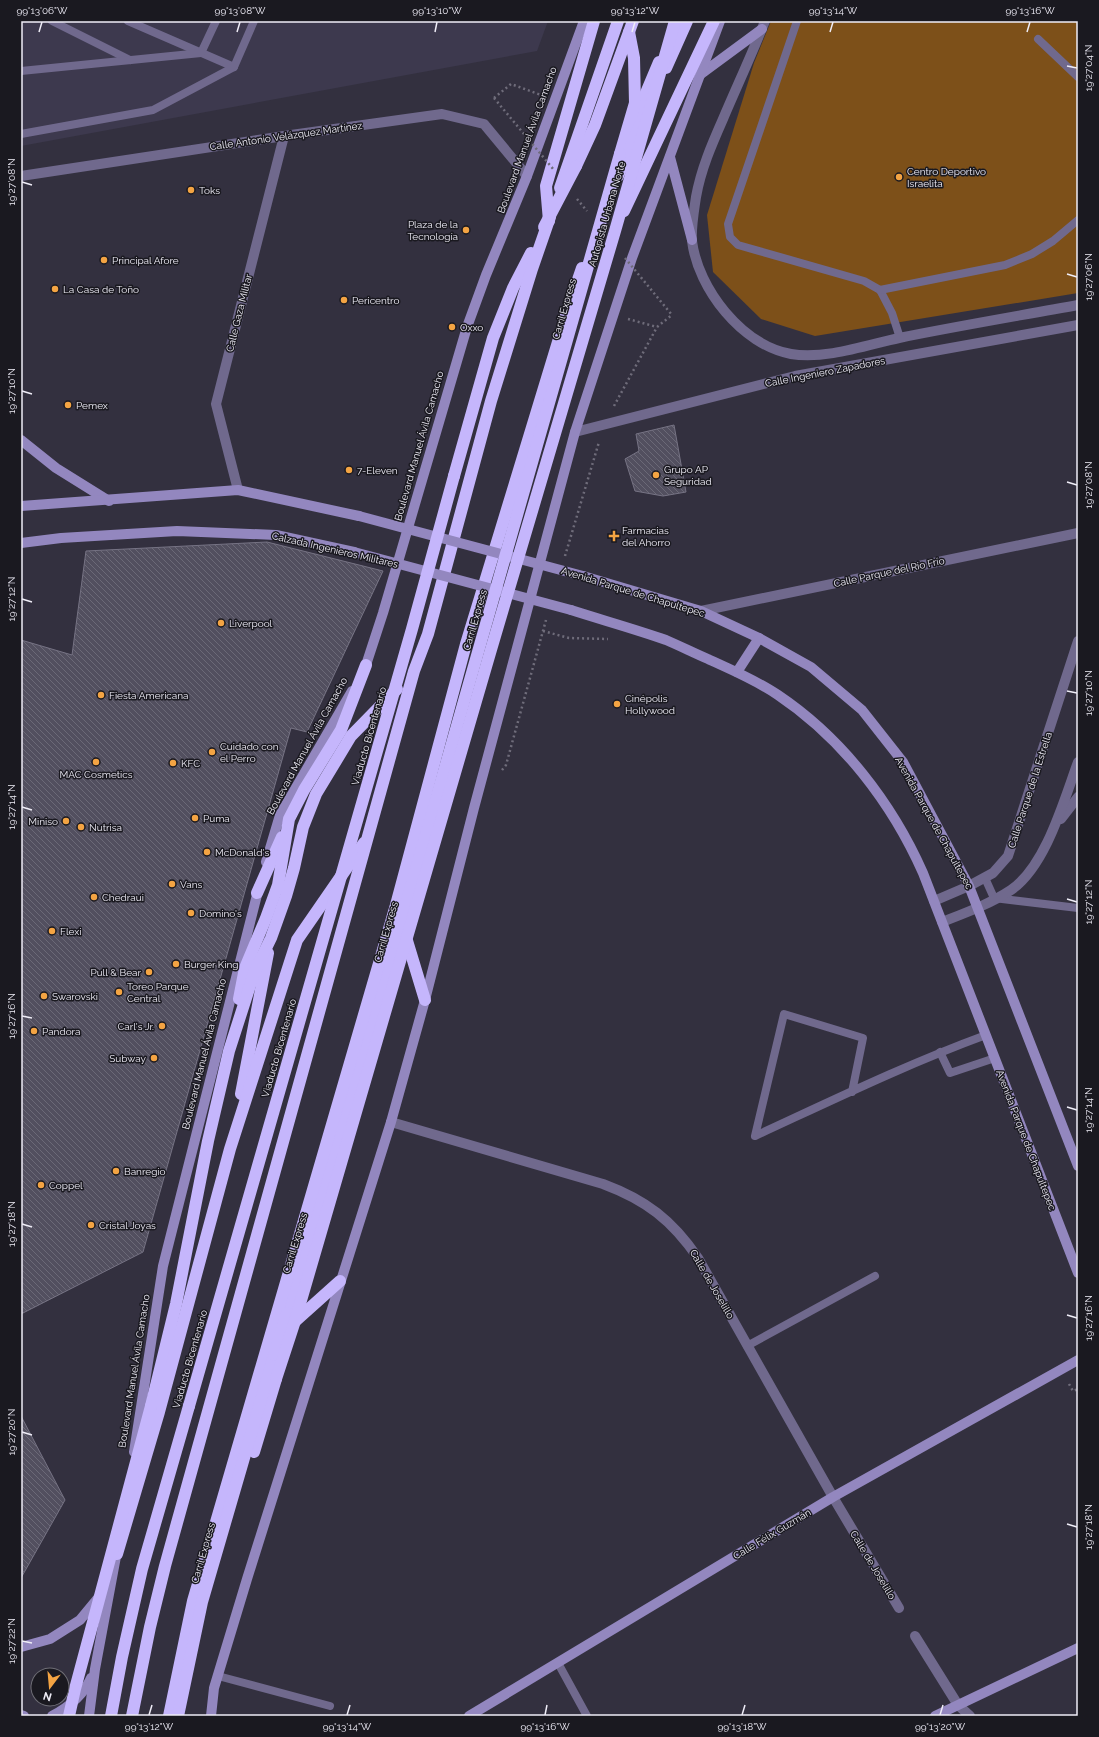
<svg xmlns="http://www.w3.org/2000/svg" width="1099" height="1737" font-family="Raleway,sans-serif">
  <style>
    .built { fill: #3d394e }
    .pitch { fill: #7d5019 }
    .building { fill: url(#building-back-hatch); stroke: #767384 }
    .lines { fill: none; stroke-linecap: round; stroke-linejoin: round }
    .path { stroke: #6f6c7a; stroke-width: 2.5; stroke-dasharray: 2 3; stroke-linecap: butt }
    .lane { stroke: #70698d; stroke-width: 8 }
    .street { stroke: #70698d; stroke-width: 10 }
    .secondary { stroke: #9387bf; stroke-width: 10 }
    .highway { stroke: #c5b6fc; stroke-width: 12 }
    .path-bridge { stroke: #6f6c7a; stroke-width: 2.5; stroke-dasharray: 2 3; stroke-linecap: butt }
    .secondary-bridge { stroke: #9387bf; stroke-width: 10 }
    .highway-bridge { stroke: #c5b6fc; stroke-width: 12 }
    .ticks { fill: none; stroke: #efedf7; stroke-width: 1.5 }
    .poi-dot { fill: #f4a443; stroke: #1a1920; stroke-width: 1.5 }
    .labels { text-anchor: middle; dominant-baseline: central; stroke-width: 3; stroke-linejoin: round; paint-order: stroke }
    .street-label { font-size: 10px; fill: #efedf7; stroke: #1a1920 }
    .poi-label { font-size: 10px; fill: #efedf7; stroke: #1a1920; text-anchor: start }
    .neatline { fill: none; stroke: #efedf7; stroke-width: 1.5 }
    .ticks-label { font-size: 10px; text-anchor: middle; fill: #efedf7 }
  </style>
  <defs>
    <pattern id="building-back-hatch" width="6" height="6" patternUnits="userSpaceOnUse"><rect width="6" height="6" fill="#524f5f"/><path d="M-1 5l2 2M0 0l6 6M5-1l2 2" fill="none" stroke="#6b6977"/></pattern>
  </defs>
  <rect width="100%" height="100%" fill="#33303f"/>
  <path class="built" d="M21,21H548L537,51L21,146Z"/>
  <path class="pitch" d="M771,21H1078V293L815,336L761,319L713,272L707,215L754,63Z"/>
  <g class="building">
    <path d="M674,425L686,492L663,496L635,491L625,459L639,451L636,434Z"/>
    <path d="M267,542L383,571L307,732L291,728L143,1252L21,1314V640L72,655L86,551Z"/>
    <path d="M21,1416L65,1500L21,1578Z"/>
  </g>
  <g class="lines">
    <g class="path">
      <path d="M494,98L511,84L541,95"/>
      <path d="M628,319L657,327"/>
      <path d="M614,406L657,327L672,315"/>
      <path d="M565,556L599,442"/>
      <path d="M543,631L569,638L608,639"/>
      <path d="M502,770L506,765L546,620"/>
      <path d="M1069,1384L1073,1391L1078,1389"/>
    </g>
    <g class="lane">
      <path d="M52,21L130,60"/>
      <path d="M128,21L234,67"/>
      <path d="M797,21L728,224L730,237L738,245L864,281L880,290L892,313L900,338"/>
      <path d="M1038,39L1078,77"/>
      <path d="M21,71L201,53L216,21"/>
      <path d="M21,134L153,110L234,67L254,21"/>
      <path d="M880,290L1005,265L1032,254L1053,241L1078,220"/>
      <path d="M985,878L994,898L1078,908"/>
      <path d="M940,1052L950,1073L995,1058"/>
      <path d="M852,1092L863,1038L784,1014L755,1136C831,1101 907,1064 986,1035"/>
      <path d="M747,1346L875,1276"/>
      <path d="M558,1663L587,1716"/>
      <path d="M218,1676L330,1706"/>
    </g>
    <g class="street">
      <path d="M765,21C752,54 737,86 723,119C712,144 701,169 696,197C694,211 691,227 692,241C698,289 742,345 791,354C824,360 867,345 899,338C958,326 1018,316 1078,305"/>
      <path d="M21,176L284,136L442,114L484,124L527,176"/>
      <path d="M575,432L795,376L1078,325"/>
      <path d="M238,490L216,404L284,136"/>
      <path d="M701,611L1078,533"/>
      <path d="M1061,819L1078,797"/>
      <path d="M934,901L969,886L993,873L1008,856L1078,641"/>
      <path d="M942,922C965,913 990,904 1011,890C1046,866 1064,800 1078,762"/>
      <path d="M391,1122L603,1184C646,1200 672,1220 698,1258L833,1497L899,1608"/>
      <path d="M915,1636L958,1705L970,1716"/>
    </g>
    <g class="secondary">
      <path d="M701,74L762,29"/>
      <path d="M670,157L692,240"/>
      <path d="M21,440L56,468L109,501"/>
      <path d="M21,506L238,490L359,516"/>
      <path d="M21,543L61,538L177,531L276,535L354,552"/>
      <path d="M583,576L701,611L759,638L811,667L862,710L903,762L969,886L1078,1166"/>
      <path d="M571,610C602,620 635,629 666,640C680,646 694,653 708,659C732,670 756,680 778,695C842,738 892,803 923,873L1078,1273"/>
      <path d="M363,672L366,665L383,613L467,327L486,275L527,176L584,21"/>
      <path d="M737,672L759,638"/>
      <path d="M266,862L280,815L352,691"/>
      <path d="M134,1452L163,1266L259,887"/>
      <path d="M21,1647L50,1639L80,1620L99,1597"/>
      <path d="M21,1715L24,1716"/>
      <path d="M52,1716C69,1707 83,1696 91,1678"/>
      <path d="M89,1716L95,1669L117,1551"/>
      <path d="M211,1716L214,1688L247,1579L391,1122L425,1000L474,808L575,432L632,258L720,21"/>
      <path d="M469,1716L833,1497L1078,1360"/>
      <path d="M935,1716L1078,1648"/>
    </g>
    <g class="highway">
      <path d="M666,68L687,21"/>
      <path d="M632,126L659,62"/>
      <path d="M620,154L635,103L634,58L629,32"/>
      <path d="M576,166L595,125L633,21"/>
      <path d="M618,176L643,118"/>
      <path d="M560,188L618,21"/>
      <path d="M624,211L714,21"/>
      <path d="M549,221L546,186L594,21"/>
      <path d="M454,476L493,338L513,288L531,253"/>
      <path d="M257,893L282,837"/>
      <path d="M405,934L425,1000"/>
      <path d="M239,999L245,968L266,918L278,885L289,819L304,790L341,730L366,665"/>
      <path d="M241,1094L268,953"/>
      <path d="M287,1313L395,943"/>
      <path d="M292,1324L340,1281"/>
      <path d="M151,1406L176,1304L208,1141L229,1051L254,973L271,938L286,896L294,868L303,827L316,794L351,736L397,689"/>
      <path d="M254,1452L276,1379"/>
      <path d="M117,1554L159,1412L230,1149L297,940L364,843"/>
      <path d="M111,1716L122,1657L142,1569L189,1406"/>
      <path d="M132,1716L150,1627L165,1566L414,671L428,634L491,401L532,269L550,217"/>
      <path d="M169,1716L193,1601L396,905L466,644L568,309L582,268"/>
      <path d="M178,1716L202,1602L274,1355"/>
    </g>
    <g class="path-bridge">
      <path d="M494,98L554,170"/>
      <path d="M577,199L587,211"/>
      <path d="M625,258L672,315"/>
    </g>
    <g class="secondary-bridge">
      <path d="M359,516L583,576"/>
      <path d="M354,552L571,610"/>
    </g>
    <g class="highway-bridge">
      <path d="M544,227L576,166"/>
      <path d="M395,943L620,154"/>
      <path d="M274,1355L287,1313"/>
      <path d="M276,1379L295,1321L490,653L615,231L675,21"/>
      <path d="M189,1406L412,629L454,476"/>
      <path d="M69,1716L75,1689L151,1406"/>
    </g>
  </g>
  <path class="ticks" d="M39,32L42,22M237,32L240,22M435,32L437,22M632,32L635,22M830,32L833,22M1027,32L1030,22M1067,66L1077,68M22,182L32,185M1067,274L1077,277M22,391L32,394M1067,482L1077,485M22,599L32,602M1067,691L1077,693M22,807L32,810M1067,899L1077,902M22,1016L32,1018M1067,1107L1077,1110M22,1224L32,1227M1067,1315L1077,1318M22,1432L32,1435M1067,1524L1077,1527M22,1641L32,1643M149,1715L152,1705M347,1715L350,1705M545,1715L547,1705M742,1715L745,1705M940,1715L943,1705"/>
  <g class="poi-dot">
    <circle cx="899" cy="177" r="4"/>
    <circle cx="191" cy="190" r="4"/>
    <circle cx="466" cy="230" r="4"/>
    <circle cx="104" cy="260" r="4"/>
    <circle cx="55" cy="289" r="4"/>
    <circle cx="344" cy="300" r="4"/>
    <circle cx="452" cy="327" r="4"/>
    <circle cx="68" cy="405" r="4"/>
    <circle cx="349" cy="470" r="4"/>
    <circle cx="656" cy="475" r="4"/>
    <path d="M612 530h4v4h4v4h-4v4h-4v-4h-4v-4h4z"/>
    <circle cx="221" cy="623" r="4"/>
    <circle cx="101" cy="695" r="4"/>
    <circle cx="617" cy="704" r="4"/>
    <circle cx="212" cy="752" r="4"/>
    <circle cx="96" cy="762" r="4"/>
    <circle cx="173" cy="763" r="4"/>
    <circle cx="195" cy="818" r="4"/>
    <circle cx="66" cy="821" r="4"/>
    <circle cx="81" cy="827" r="4"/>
    <circle cx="207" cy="852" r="4"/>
    <circle cx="172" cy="884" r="4"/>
    <circle cx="94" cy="897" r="4"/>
    <circle cx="191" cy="913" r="4"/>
    <circle cx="52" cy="931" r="4"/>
    <circle cx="176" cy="964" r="4"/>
    <circle cx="149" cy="972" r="4"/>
    <circle cx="119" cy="992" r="4"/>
    <circle cx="44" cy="996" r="4"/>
    <circle cx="162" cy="1026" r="4"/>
    <circle cx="34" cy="1031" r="4"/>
    <circle cx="154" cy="1058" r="4"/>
    <circle cx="116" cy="1171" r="4"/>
    <circle cx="41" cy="1185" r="4"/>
    <circle cx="91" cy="1225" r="4"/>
  </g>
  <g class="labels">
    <g class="street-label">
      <text transform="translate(286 136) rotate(-8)">Calle Antonio Velázquez Martínez</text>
      <text transform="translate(527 140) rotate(-70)">Boulevard Manuel Ávila Camacho</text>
      <text transform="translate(607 214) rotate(-74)">Autopista Urbana Norte</text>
      <text transform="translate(564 309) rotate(-74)">Carril Express</text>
      <text transform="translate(239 313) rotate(-76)">Calle Gaza Militar</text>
      <text transform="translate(825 372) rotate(-11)">Calle Ingeniero Zapadores</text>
      <text transform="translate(419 446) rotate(-74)">Boulevard Manuel Ávila Camacho</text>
      <text transform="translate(335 550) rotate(13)">Calzada Ingenieros Militares</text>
      <text transform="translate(889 572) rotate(-12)">Calle Parque del Río Frío</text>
      <text transform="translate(633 592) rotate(17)">Avenida Parque de Chapultepec</text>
      <text transform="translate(475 620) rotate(-74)">Carril Express</text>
      <text transform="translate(369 736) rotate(-74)">Viaducto Bicentenario</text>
      <text transform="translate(307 746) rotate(-61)">Boulevard Manuel Ávila Camacho</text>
      <text transform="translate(1030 790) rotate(-72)">Calle Parque de la Estrella</text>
      <text transform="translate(934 823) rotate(61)">Avenida Parque de Chapultepec</text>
      <text transform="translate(386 932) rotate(-74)">Carril Express</text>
      <text transform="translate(279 1048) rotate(-74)">Viaducto Bicentenario</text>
      <text transform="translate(204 1054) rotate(-76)">Boulevard Manuel Ávila Camacho</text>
      <text transform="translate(1026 1140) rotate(69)">Avenida Parque de Chapultepec</text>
      <text transform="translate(295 1243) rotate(-73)">Carril Express</text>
      <text transform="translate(712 1284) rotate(60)">Calle de Joselillo</text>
      <text transform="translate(190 1359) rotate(-74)">Viaducto Bicentenario</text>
      <text transform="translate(134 1371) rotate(-81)">Boulevard Manuel Ávila Camacho</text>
      <text transform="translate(772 1534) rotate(-31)">Calle Félix Guzmán</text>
      <text transform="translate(203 1553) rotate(-74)">Carril Express</text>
      <text transform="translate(873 1565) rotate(59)">Calle de Joselillo</text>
    </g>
    <g class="poi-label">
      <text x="907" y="171">Centro Deportivo<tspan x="907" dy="12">Israelita</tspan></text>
      <text x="199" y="190">Toks</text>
      <text x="458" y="224" text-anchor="end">Plaza de la<tspan x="458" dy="12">Tecnología</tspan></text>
      <text x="112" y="260">Principal Afore</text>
      <text x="63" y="289">La Casa de Toño</text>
      <text x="352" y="300">Pericentro</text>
      <text x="460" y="327">Oxxo</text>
      <text x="76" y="405">Pemex</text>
      <text x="664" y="469">Grupo AP<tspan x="664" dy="12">Seguridad</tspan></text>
      <text x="357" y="470">7-Eleven</text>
      <text x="622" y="530">Farmacias<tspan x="622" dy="12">del Ahorro</tspan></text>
      <text x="229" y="623">Liverpool</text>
      <text x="109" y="695">Fiesta Americana</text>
      <text x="625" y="698">Cinépolis<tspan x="625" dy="12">Hollywood</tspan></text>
      <text x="220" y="746">Cuidado con<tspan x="220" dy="12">el Perro</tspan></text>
      <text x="181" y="763">KFC</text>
      <text x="96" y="774" text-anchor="middle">MAC Cosmetics</text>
      <text x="203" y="818">Puma</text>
      <text x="58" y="821" text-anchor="end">Miniso</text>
      <text x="89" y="827">Nutrisa</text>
      <text x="215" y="852">McDonald's</text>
      <text x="180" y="884">Vans</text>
      <text x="102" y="897">Chedraui</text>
      <text x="199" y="913">Domino's</text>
      <text x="60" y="931">Flexi</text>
      <text x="184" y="964">Burger King</text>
      <text x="141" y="972" text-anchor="end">Pull &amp; Bear</text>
      <text x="127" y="986">Toreo Parque<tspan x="127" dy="12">Central</tspan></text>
      <text x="52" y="996">Swarovski</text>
      <text x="154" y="1026" text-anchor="end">Carl's Jr.</text>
      <text x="42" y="1031">Pandora</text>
      <text x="146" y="1058" text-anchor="end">Subway</text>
      <text x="124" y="1171">Banregio</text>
      <text x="49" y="1185">Coppel</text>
      <text x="99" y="1225">Cristal Joyas</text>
    </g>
  </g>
  <rect width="1099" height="1737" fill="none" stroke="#1a1920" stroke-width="44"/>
  <g transform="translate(50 1687) rotate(196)"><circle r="19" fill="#1a1920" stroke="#6f6e76"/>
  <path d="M0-3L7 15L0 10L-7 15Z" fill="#f4a443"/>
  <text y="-6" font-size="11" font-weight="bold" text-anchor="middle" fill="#efedf7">N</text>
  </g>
  <rect x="22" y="22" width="1055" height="1693" class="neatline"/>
  <g class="ticks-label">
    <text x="42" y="14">99°13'06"W</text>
    <text x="240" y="14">99°13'08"W</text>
    <text x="437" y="14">99°13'10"W</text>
    <text x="635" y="14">99°13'12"W</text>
    <text x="833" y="14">99°13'14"W</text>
    <text x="1030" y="14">99°13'16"W</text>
    <text transform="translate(1088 68) rotate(-90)" y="4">19°27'04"N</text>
    <text transform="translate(11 182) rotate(-90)" y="4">19°27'08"N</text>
    <text transform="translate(1088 277) rotate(-90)" y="4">19°27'06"N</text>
    <text transform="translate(11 391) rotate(-90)" y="4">19°27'10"N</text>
    <text transform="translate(1088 485) rotate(-90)" y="4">19°27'08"N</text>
    <text transform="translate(11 599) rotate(-90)" y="4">19°27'12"N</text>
    <text transform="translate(1088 693) rotate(-90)" y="4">19°27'10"N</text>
    <text transform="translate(11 807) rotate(-90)" y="4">19°27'14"N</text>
    <text transform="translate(1088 902) rotate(-90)" y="4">19°27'12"N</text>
    <text transform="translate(11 1016) rotate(-90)" y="4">19°27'16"N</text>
    <text transform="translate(1088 1110) rotate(-90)" y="4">19°27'14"N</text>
    <text transform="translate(11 1224) rotate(-90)" y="4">19°27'18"N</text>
    <text transform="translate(1088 1318) rotate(-90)" y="4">19°27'16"N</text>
    <text transform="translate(11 1432) rotate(-90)" y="4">19°27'20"N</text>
    <text transform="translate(1088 1527) rotate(-90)" y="4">19°27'18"N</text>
    <text transform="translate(11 1641) rotate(-90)" y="4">19°27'22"N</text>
    <text x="149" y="1730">99°13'12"W</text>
    <text x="347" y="1730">99°13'14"W</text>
    <text x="545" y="1730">99°13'16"W</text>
    <text x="742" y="1730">99°13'18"W</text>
    <text x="940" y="1730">99°13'20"W</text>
  </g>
</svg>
